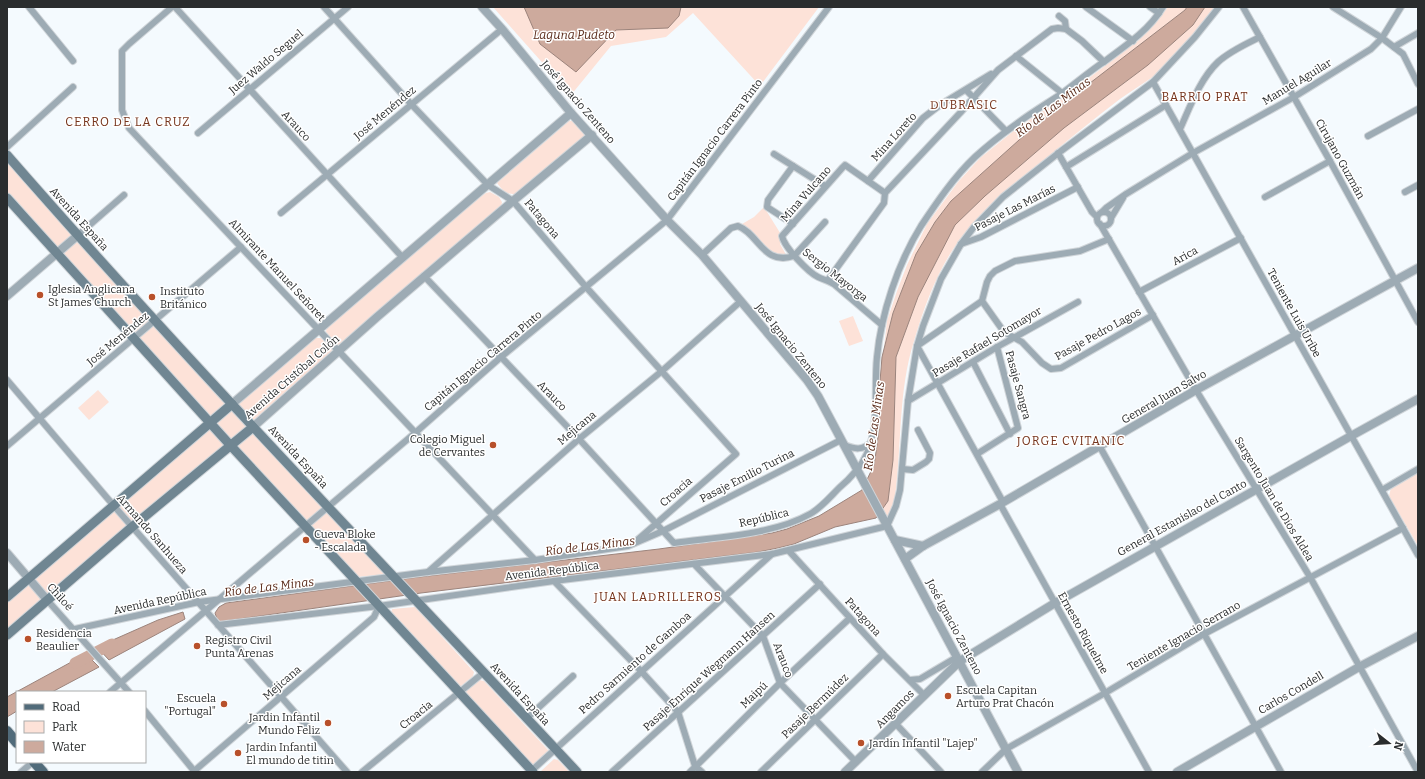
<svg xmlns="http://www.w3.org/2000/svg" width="1425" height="779" font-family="Bitter,serif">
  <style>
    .green { fill: #fde2d8 }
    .water { fill: #cdaa9d; stroke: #9c847c }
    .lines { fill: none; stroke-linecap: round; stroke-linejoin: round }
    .river { stroke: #cdaa9d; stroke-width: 11 }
    .minor-casing { stroke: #d0d5d9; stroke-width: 8 }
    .tertiary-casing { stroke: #d0d5d9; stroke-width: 10 }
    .secondary-casing { stroke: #d0d5d9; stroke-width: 11 }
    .primary-casing { stroke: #d0d5d9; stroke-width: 12 }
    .minor { stroke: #9dabb4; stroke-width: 6 }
    .tertiary { stroke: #9dabb4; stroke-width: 8 }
    .secondary { stroke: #708692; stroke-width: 9 }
    .primary { stroke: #516b7a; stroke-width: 10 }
    .poi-dot { fill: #b8502a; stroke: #fff; stroke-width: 1.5 }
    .labels { text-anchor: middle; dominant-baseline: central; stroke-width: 3; stroke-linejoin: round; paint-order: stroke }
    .street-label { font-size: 11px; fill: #2a2d2e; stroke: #fff }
    .poi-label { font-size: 11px; fill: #2a2d2e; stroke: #fff; text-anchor: start }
    .water-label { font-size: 12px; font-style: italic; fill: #5a2b1a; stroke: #fff }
    .neighbourhood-label { font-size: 12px; letter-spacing: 1px; fill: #76341c; stroke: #fff }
  </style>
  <rect width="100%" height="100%" fill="#f4fafe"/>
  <g class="green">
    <path d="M493,7H819L760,86L693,13L666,37L611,46L571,95Z"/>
    <path d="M1168,7H1187L1185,10L1038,123L951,201L935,222L916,254L893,313L884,347L887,321L897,291L907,265L927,224L958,182L980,158L1020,126L1060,100L1139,40L1157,21Z"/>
    <path d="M1205,7H1215C1197,31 1178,58 1154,76C1143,84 1131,91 1120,99C1096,117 1073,136 1050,155C1017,181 983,207 958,242C937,271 924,307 914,341C898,391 902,445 895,497L891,511L887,518L883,508L888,501L893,460L896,357L918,297L955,225L985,196L1064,128L1148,65L1193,25Z"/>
    <path d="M569,121H572L584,134V139L517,194C507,195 503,191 497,183Z"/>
    <path d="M7,161L386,574L357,577L135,336L7,193Z"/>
    <path d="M490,192L499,197L502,202L501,208L342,345H338L326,332L327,326L475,201L486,193Z"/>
    <path d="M764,207L782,236L780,244L788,258L764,251L742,224L754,217Z"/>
    <path d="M853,316L863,341L849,346L839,321Z"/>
    <path d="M315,338H321L332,349L331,354L254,421H251L237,407L238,403Z"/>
    <path d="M98,390L109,402L89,420L78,408Z"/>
    <path d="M209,426L225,444L7,632V597Z"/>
    <path d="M1418,472V546L1389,496L1391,488Z"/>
    <path d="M415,607L474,672L473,676L461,686H455L391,614L392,609Z"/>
    <path d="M479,680L484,681L548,750V754L535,765L529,766L465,697L466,691Z"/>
    <path d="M554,759L558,760L569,772H540Z"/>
  </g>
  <g class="water">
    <path d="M524,7H681L679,16L668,28L616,30L576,72L540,44Z"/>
    <path d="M1187,7H1205L1193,25L1148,65L1064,128L985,196L955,225L918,297L896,357L893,460L888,501L876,518L835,527L794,544L778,548L758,552L421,593L218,622L215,613L219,607L226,603L411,578L659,549L772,533L787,529L819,516L862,490L874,465L876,452L879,429V393L882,357L893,313L916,254L935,222L951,201L1038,123L1185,10Z"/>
    <path d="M183,612L185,619L109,660L97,647L158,620Z"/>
    <path d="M86,654L99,667L52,692H17V711L7,717V697Z"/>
  </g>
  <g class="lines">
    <path class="river" d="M75,663L112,644"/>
    <g class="minor-casing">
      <g id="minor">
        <path d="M29,7L73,61"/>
        <path d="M172,7L129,44L122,51V110L129,128L535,560"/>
        <path d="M175,7L403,258"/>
        <path d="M324,7L411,104L488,185L513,201L586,287L736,454L635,542"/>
        <path d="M1086,7L1133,41"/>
        <path d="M1150,7L1159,13"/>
        <path d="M1243,7L1330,161L1418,322"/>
        <path d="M1333,7L1382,38L1403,54L1418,84"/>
        <path d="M1059,16L1065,21L1066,29L1082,41L1104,62"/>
        <path d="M1394,47L1418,33"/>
        <path d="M1016,56L1062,93"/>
        <path d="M1153,82L1418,555"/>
        <path d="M966,90L1006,131"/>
        <path d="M1180,129C1190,107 1200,79 1218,62C1230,51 1246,44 1260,37"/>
        <path d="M198,133L348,7"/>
        <path d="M1368,136L1418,109"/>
        <path d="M7,147L73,87"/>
        <path d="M1058,153L1092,212L1097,217"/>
        <path d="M774,154L825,186"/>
        <path d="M793,166L768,200L767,207L793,224"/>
        <path d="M1066,167L1166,105"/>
        <path d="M868,181L923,118L940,105L991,74"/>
        <path d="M1405,192L1418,185"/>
        <path d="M1265,197L1330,161"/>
        <circle cx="1104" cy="219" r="7"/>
        <path d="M1102,212L1106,208L1126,194L1193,153L1294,97L1371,49L1382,38L1401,7"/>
        <path d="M281,213L502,29"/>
        <path d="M1111,218L1123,198"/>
        <path d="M1100,224L1196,390L1310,577L1418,772"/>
        <path d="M77,236L124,195"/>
        <path d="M961,244L981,237L1078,187"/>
        <path d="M702,255L731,228L738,226C759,234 763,266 794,256L825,222"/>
        <path d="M424,276L579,439L674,543C716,537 773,535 810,514C821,508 830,497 839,488C845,483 851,477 856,471C883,440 873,395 877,357C881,314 898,263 921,226C937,202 954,177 975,157C987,146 1001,135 1015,125C1029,114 1046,104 1061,94C1076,83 1090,71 1105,61C1127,45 1149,30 1163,7"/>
        <path d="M828,280L884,203L885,193L960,113L998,70L1052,29L1058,28L1066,29"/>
        <path d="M1139,292L1241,238"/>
        <path d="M982,301L1004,332L1022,342L1042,363L1051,369L1061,368L1153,315"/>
        <path d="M882,325L835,285C830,281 824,280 818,277C808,272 784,247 782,236L843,167L845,165L885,193"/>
        <path d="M973,362L1010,434"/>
        <path d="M7,380L114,506L347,772"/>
        <path d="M908,401L997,347L1078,302"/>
        <path d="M844,445C855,449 862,451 872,442"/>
        <path d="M7,446L241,247"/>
        <path d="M1100,447L1281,772"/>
        <path d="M977,454L1018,428L997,347"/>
        <path d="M902,469L913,470L926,462L929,459L930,453L918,430"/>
        <path d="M1382,490L1418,469"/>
        <path d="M1003,502L917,346L982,301L987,282L990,276L995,271L1015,261L1080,251L1109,239"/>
        <path d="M1000,504L1149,772"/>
        <path d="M789,551L883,654L924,695"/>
        <path d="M694,564L763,636L780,683L856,762"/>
        <path d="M428,572L579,439L662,371L741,301"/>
        <path d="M554,581L641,671L678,712L695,766L702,772"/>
        <path d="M48,601L129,692"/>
        <path d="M218,625L379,606L554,581L772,554L887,526L896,506L900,490L908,401L917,346L923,326L941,279L961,244L974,227L1003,197L1061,151L1153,82L1195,37L1219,7"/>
        <path d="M75,629L199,602L428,572L535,560L628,546L663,531L841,440"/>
        <path d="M910,680L920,679L957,657"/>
        <path d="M110,692L415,433L501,357L667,220L829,7"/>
        <path d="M145,711L195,772"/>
        <path d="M526,719L573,676"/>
        <path d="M896,724L941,772"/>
        <path d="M21,772L33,762"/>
        <path d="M193,772L374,617L379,606"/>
        <path d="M362,772L483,673"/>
        <path d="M530,772L772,554"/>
        <path d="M612,772L820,584"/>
        <path d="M690,772L780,683L850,618"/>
        <path d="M761,772L883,654"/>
        <path d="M982,772L1006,749L1105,693L1204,634L1403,528"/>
      </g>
    </g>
    <g class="tertiary-casing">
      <g id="tertiary">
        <path d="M482,7L502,29L571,113L667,220L702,255L807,380L818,396L1018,772"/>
        <path d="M7,296L77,236"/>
        <path d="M232,404L571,113"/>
        <path d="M253,427L377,317L513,201L592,135"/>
        <path d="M895,540L923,546"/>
        <path d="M7,553L48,601"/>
        <path d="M905,559L923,546L1000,504L1196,390L1418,268"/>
        <path d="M845,772L960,661L1055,603L1351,436L1418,399"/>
        <path d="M1177,772L1359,667L1418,636"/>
      </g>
    </g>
    <g class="secondary-casing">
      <g id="secondary">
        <path d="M7,155C191,366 386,567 577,772"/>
        <path d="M7,198L231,446L533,772"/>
        <path d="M7,597L232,404"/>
        <path d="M7,635L132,527L253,427"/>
      </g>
    </g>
    <g class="primary-casing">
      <g id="primary">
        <path d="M7,731L17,743"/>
        <path d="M34,762L43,772"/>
      </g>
    </g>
    <use href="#minor" class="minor"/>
    <use href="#tertiary" class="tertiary"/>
    <use href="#secondary" class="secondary"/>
    <use href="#primary" class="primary"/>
  </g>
  <g class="poi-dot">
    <circle cx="40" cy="295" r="4"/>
    <circle cx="152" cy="297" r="4"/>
    <circle cx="493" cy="445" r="4"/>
    <circle cx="306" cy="540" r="4"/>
    <circle cx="28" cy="639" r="4"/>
    <circle cx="197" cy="646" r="4"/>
    <circle cx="948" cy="696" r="4"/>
    <circle cx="224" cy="704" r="4"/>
    <circle cx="328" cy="723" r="4"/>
    <circle cx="861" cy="743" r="4"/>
    <circle cx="238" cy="753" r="4"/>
  </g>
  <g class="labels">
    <g class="street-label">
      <text transform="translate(266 62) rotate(-40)">Juez Waldo Seguel</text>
      <text transform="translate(1297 82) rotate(-31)">Manuel Aguilar</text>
      <text transform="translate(578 102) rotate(49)">José Ignacio Zenteno</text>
      <text transform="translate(385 113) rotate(-40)">José Menéndez</text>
      <text transform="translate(296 126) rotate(48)">Arauco</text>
      <text transform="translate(894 137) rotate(-48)">Mina Loreto</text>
      <text transform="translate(715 140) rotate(-53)">Capitán Ignacio Carrera Pinto</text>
      <text transform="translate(1340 159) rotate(61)">Cirujano Guzmán</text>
      <text transform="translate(806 194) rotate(-49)">Mina Vulcano</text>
      <text transform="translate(1015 208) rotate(-27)">Pasaje Las Marías</text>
      <text transform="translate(79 219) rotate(48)">Avenida España</text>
      <text transform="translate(542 219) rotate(50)">Patagona</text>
      <text transform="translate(1185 256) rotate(-28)">Arica</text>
      <text transform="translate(277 270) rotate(47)">Almirante Manuel Señoret</text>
      <text transform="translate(835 275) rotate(38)">Sergio Mayorga</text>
      <text transform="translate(1294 313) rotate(61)">Teniente Luis Uribe</text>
      <text transform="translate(1098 334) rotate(-29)">Pasaje Pedro Lagos</text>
      <text transform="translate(118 339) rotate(-40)">José Menéndez</text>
      <text transform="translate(987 342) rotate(-31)">Pasaje Rafael Sotomayor</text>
      <text transform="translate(791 346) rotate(51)">José Ignacio Zenteno</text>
      <text transform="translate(483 361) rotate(-40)">Capitán Ignacio Carrera Pinto</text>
      <text transform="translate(292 377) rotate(-41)">Avenida Cristóbal Colón</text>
      <text transform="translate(1018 385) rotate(75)">Pasaje Sangra</text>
      <text transform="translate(552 396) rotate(46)">Arauco</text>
      <text transform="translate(1164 397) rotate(-30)">General Juan Salvo</text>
      <text transform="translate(577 428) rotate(-40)">Mejicana</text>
      <text transform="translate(298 457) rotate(47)">Avenida España</text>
      <text transform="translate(747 476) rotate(-27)">Pasaje Emilio Turina</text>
      <text transform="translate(676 492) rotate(-41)">Croacia</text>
      <text transform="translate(1274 499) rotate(59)">Sargento Juan de Dios Aldea</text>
      <text transform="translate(764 518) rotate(-13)">República</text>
      <text transform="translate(1182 518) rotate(-29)">General Estanislao del Canto</text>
      <text transform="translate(152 534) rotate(49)">Armando Sanhueza</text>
      <text transform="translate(552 571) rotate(-7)">Avenida República</text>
      <text transform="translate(60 597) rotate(48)">Chiloé</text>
      <text transform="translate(160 601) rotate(-12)">Avenida República</text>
      <text transform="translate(863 617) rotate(48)">Patagona</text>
      <text transform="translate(954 627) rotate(62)">José Ignacio Zenteno</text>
      <text transform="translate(1083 633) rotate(61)">Ernesto Riquelme</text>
      <text transform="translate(1184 636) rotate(-30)">Teniente Ignacio Serrano</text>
      <text transform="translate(783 660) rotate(69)">Arauco</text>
      <text transform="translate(635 663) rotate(-42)">Pedro Sarmiento de Gamboa</text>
      <text transform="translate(709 671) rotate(-42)">Pasaje Enrique Wegmann Hansen</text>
      <text transform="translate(282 683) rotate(-41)">Mejicana</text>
      <text transform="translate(1291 693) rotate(-30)">Carlos Condell</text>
      <text transform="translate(520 694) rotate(47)">Avenida España</text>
      <text transform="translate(754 695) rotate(-44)">Maipú</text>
      <text transform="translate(815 706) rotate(-44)">Pasaje Bermúdez</text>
      <text transform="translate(895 709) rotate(-45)">Angamos</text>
      <text transform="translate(416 715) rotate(-39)">Croacia</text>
    </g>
    <g class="poi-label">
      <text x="48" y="289">Iglesia Anglicana<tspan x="48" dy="13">St James Church</tspan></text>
      <text x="160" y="291">Instituto<tspan x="160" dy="13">Británico</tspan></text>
      <text x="485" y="439" text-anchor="end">Colegio Miguel<tspan x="485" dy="13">de Cervantes</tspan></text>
      <text x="314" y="534">Cueva Bloke<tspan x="314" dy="13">- Escalada</tspan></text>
      <text x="36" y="633">Residencia<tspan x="36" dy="13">Beaulier</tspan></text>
      <text x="205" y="640">Registro Civil<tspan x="205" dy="13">Punta Arenas</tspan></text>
      <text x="956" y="690">Escuela Capitan<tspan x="956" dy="13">Arturo Prat Chacón</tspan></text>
      <text x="216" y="698" text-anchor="end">Escuela<tspan x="216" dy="13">"Portugal"</tspan></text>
      <text x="320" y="717" text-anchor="end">Jardin Infantil<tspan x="320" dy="13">Mundo Feliz</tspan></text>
      <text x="869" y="743">Jardín Infantil "Lajep"</text>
      <text x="246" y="747">Jardin Infantil<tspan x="246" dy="13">El mundo de titin</tspan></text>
    </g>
    <g class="water-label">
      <text x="574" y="35">Laguna Pudeto</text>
      <text transform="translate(1053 107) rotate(-37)">Río de Las Minas</text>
      <text transform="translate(874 426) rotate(-82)">Río de Las Minas</text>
      <text transform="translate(590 546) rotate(-7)">Río de Las Minas</text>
      <text transform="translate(269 587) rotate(-7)">Río de Las Minas</text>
    </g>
    <g class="neighbourhood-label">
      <text x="1205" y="97">BARRIO PRAT</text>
      <text x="964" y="105">DUBRASIC</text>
      <text x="128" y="122">CERRO DE LA CRUZ</text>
      <text x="1071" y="441">JORGE CVITANIC</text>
      <text x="658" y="597">JUAN LADRILLEROS</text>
    </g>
  </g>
  <rect width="1425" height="779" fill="none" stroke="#2a2d2e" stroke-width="16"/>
  <rect x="16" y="691" width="130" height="72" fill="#ffffff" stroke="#aaabab"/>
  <rect x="24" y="704" width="20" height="6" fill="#516b7a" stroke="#aaabab"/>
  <text x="52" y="711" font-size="12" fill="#2a2d2e">Road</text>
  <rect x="24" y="721" width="20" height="12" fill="#fde2d8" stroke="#aaabab"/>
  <text x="52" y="731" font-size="12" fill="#2a2d2e">Park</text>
  <rect x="24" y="741" width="20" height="12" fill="#cdaa9d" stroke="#aaabab"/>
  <text x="52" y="751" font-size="12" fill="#2a2d2e">Water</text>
  <g transform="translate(1389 743) rotate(107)" stroke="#ffffff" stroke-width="3" paint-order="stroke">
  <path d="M0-3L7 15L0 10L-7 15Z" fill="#2a2d2e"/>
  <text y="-6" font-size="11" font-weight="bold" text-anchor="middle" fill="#2a2d2e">N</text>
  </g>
</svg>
